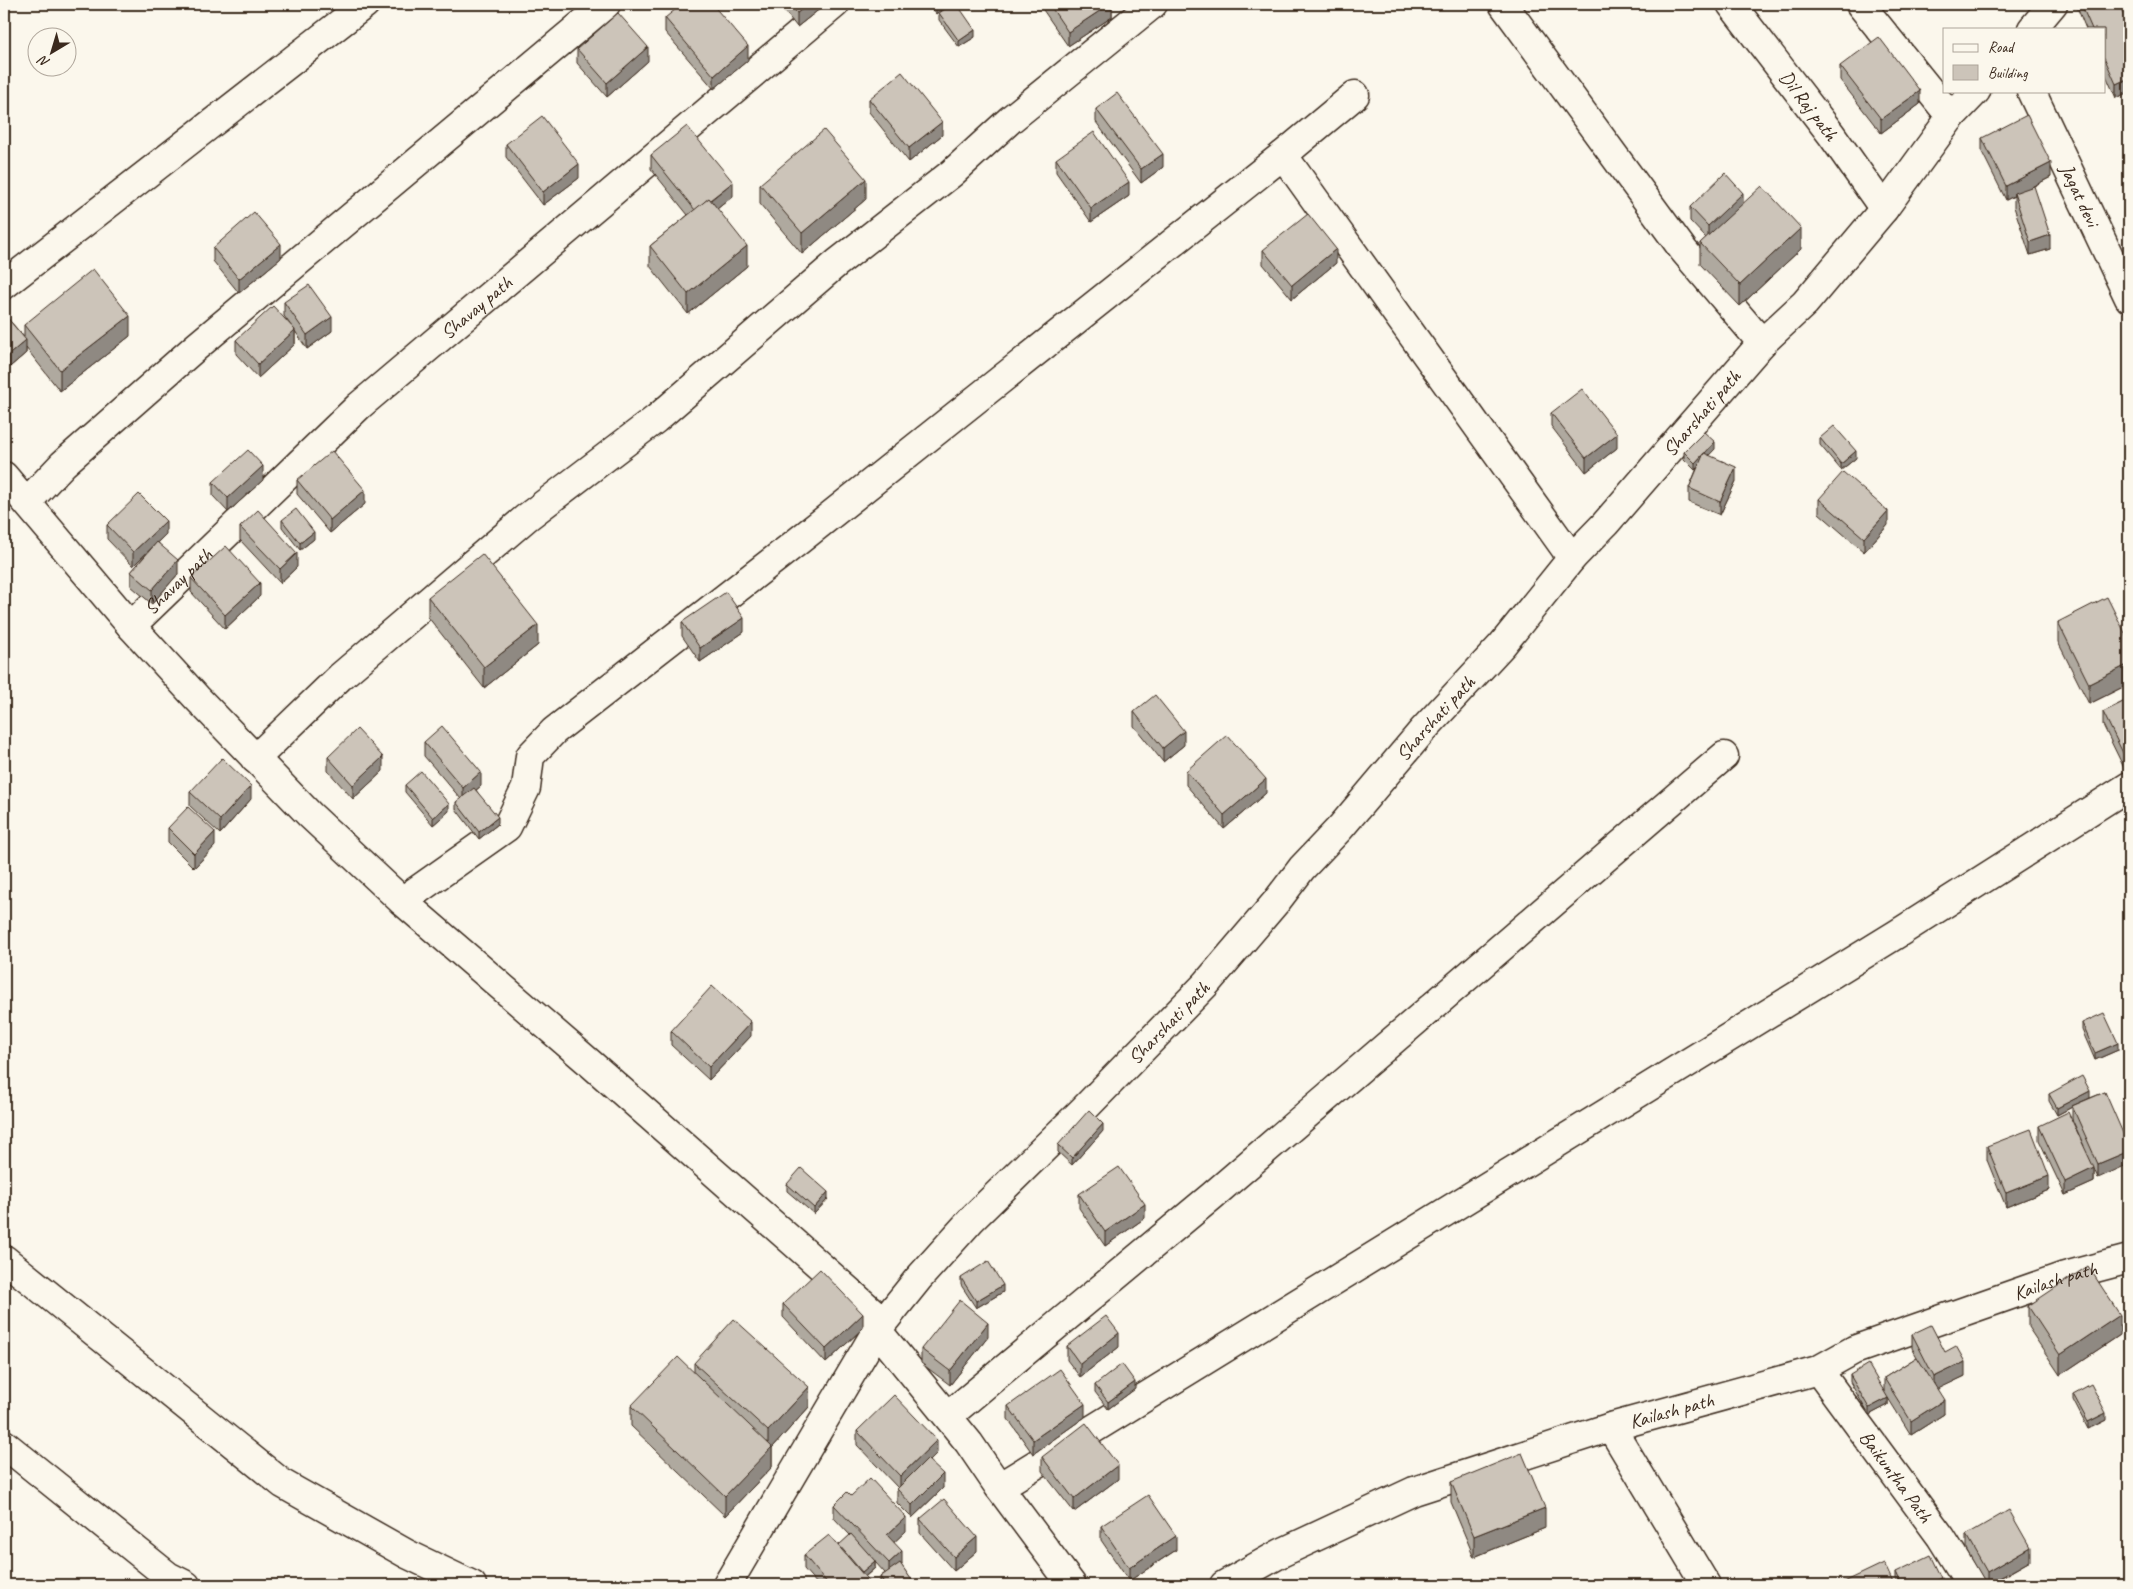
<svg xmlns="http://www.w3.org/2000/svg" width="2133" height="1589" font-family="Caveat,sans-serif">
  <style>
    .lines { fill: none; stroke-linecap: round; stroke-linejoin: round }
    .minor-casing { stroke: #3b2a1e; stroke-width: 31 }
    .minor { stroke: #fbf7ec; stroke-width: 28 }
    .wall { fill: #afa99f; stroke: #3b2a1e }
    .shaded-wall { fill: #8f8982; stroke: #3b2a1e }
    .building { fill: #ccc4b9; stroke: #3b2a1e }
    .labels { text-anchor: middle; dominant-baseline: central; stroke-width: 4; stroke-linejoin: round; paint-order: stroke }
    .street-label { font-size: 20px; fill: #3b2a1e; stroke: #fbf7ec }
  </style>
  <rect width="100%" height="100%" fill="#fbf7ec"/>
  <filter id="ink" filterUnits="userSpaceOnUse"><feTurbulence type="fractalNoise" baseFrequency=".02" numOctaves="2"/><feDisplacementMap in="SourceGraphic" scale="10" xChannelSelector="R" yChannelSelector="G"/><feConvolveMatrix kernelMatrix="1 2 1 2 8 2 1 2 1" color-interpolation-filters="sRGB"/></filter>
  <g filter="url(#ink)">
    <g class="lines">
      <g class="minor-casing">
        <g id="minor">
          <path d="M1503,4L1684,251L1762,343"/>
          <path id="s1" d="M1731,4L1831,134L1884,209"/>
          <path d="M1860,4L1951,117"/>
          <path d="M2032,29L2053,4"/>
          <path id="s2" d="M2031,91L2129,298"/>
          <path d="M1283,155L1355,95"/>
          <path d="M4,285L365,4"/>
          <path d="M4,476L131,626L197,698L310,815L402,901L591,1064L877,1316V1330L969,1443L999,1487L1072,1585"/>
          <path d="M27,502L63,464L196,347L606,4"/>
          <path id="s3" d="M131,626L359,406L835,4"/>
          <path d="M255,759L340,677L526,518L656,419L837,263L952,173L1011,119L1153,4"/>
          <path d="M402,901L507,827L526,788L530,756L554,731L797,542L1283,155L1572,558"/>
          <path d="M4,1259L283,1484L407,1554L472,1585"/>
          <path id="s4" d="M1818,1370L1941,1537L1971,1585"/>
          <path d="M948,1416L1212,1196L1724,756"/>
          <path d="M1611,1427L1706,1585"/>
          <path d="M4,1444L168,1576L186,1585"/>
          <path d="M999,1487L1897,934L2129,786"/>
          <path id="s5" d="M727,1585L877,1330L918,1279L972,1219L1083,1110L1206,984L1276,902L1302,868L1341,827L1423,730L1502,645L1572,558L1605,524L1762,343L1805,303L1884,209L1951,117L1976,91"/>
          <path id="s6" d="M1224,1585L1281,1553L1414,1491L1611,1427L1818,1370L1854,1350L2065,1276L2129,1259"/>
        </g>
      </g>
      <use href="#minor" class="minor"/>
    </g>
    <g class="wall">
      <path d="M779,4H826L797,27Z"/>
      <path d="M928,4H948L936,14Z"/>
      <path d="M1039,4H1112V17L1068,46Z"/>
      <path d="M2077,4H2119L2116,98L2104,71V29H2086L2077,7Z"/>
      <path d="M939,13L975,37L959,47L939,20Z"/>
      <path d="M665,18L748,60L714,89L665,32Z"/>
      <path d="M577,49L648,61L607,97L577,63Z"/>
      <path d="M1840,66L1920,104L1881,133L1840,80Z"/>
      <path d="M869,99L942,135L909,162L869,112Z"/>
      <path d="M1096,109L1163,167L1141,183L1096,122Z"/>
      <path d="M1982,138L2051,177L2030,188L2050,249L2030,255L2014,207V196L2006,200L1982,152Z"/>
      <path d="M506,144L579,178L543,205L506,157Z"/>
      <path d="M651,155L733,196L717,209L747,266L688,314L650,266V246L688,215L651,169Z"/>
      <path d="M1056,159L1129,196L1091,222L1056,172Z"/>
      <path d="M760,184L866,199L802,254L760,204Z"/>
      <path d="M1690,207L1801,249L1740,306L1700,264V243L1706,238L1690,221Z"/>
      <path d="M213,248L281,258L239,293L213,261Z"/>
      <path d="M1263,250L1336,263L1292,299L1263,264Z"/>
      <path d="M284,302L332,331L307,349L295,331V344L258,378L236,354V340L292,327L284,316Z"/>
      <path d="M4,314L24,337V325L130,336L60,391L26,348V353L4,372Z"/>
      <path d="M1551,413L1617,448L1586,472L1551,426Z"/>
      <path d="M1820,438L1856,458L1841,470L1820,445Z"/>
      <path d="M1715,449L1709,455L1736,481L1720,515L1689,502V488L1697,468L1695,470L1684,459V452Z"/>
      <path d="M263,480L228,512L213,496V482Z"/>
      <path d="M297,480L365,504L330,533L297,494Z"/>
      <path d="M1819,499L1888,525L1864,552L1819,513Z"/>
      <path d="M282,520L314,539L300,550L282,527Z"/>
      <path d="M107,525L166,534L158,542L178,574L152,604L131,586V572L151,549L133,566L107,539Z"/>
      <path d="M240,527L297,567L280,583L240,540Z"/>
      <path d="M191,578L260,596L225,629L191,592Z"/>
      <path d="M428,597L538,645L484,688L428,617Z"/>
      <path d="M682,622L744,632L700,662L682,636Z"/>
      <path d="M2058,622L2129,641V684L2089,704L2058,642Z"/>
      <path d="M2129,699V768L2125,770L2103,725V712Z"/>
      <path d="M1134,712L1184,745L1163,762L1134,726Z"/>
      <path d="M424,742L481,786L476,790L498,824L479,839L456,809V802L461,799L424,756Z"/>
      <path d="M328,757L383,771L353,799L328,771Z"/>
      <path d="M1186,771L1266,793L1224,829L1186,785Z"/>
      <path d="M405,785L449,811L433,825L405,792Z"/>
      <path d="M190,792L251,799L220,834L190,806Z"/>
      <path d="M168,828L215,846L194,868L168,842Z"/>
      <path d="M2082,1023L2118,1050L2095,1060L2082,1030Z"/>
      <path d="M671,1031L751,1036L709,1080L671,1045Z"/>
      <path d="M2105,1092L2098,1178L2094,1169V1182L2065,1195L2039,1140V1126L2084,1146L2072,1119V1107L2057,1115L2049,1101V1094L2090,1098Z"/>
      <path d="M1103,1131L1072,1165L1058,1152V1145Z"/>
      <path d="M1987,1146L2049,1190L2006,1207L1987,1160Z"/>
      <path d="M787,1184L828,1199L814,1214L787,1191Z"/>
      <path d="M1079,1194L1145,1218L1105,1246L1079,1208Z"/>
      <path d="M961,1278L1003,1292L976,1308L961,1285Z"/>
      <path d="M783,1304L863,1328L826,1363L783,1317Z"/>
      <path d="M2028,1306L2120,1335L2060,1375L2028,1327Z"/>
      <path d="M1912,1334L1945,1352L1965,1376L1937,1389L1944,1414L1911,1435L1888,1398V1405L1869,1415L1850,1382V1375L1884,1391V1378L1917,1357L1912,1348Z"/>
      <path d="M988,1337L950,1385L921,1363V1349Z"/>
      <path d="M1067,1346L1119,1347L1080,1377L1067,1360Z"/>
      <path d="M694,1363L809,1407L772,1448V1467L725,1516L631,1426V1406L694,1372Z"/>
      <path d="M1095,1385L1135,1389L1108,1409L1095,1392Z"/>
      <path d="M2073,1394L2106,1420L2088,1429L2073,1400Z"/>
      <path d="M1008,1406L1085,1417L1033,1454L1008,1419Z"/>
      <path d="M857,1431L937,1453L929,1461L943,1488L912,1518L897,1503V1489L898,1488L857,1445Z"/>
      <path d="M1042,1457L1118,1479L1074,1512L1042,1471Z"/>
      <path d="M1451,1482L1545,1528L1474,1557L1451,1502Z"/>
      <path d="M851,1496L906,1531L894,1542L902,1564L901,1565L915,1585H881L880,1583V1577L885,1573L875,1562V1568L865,1577L872,1585H818L804,1569V1555L839,1546L850,1535L834,1518V1505Z"/>
      <path d="M920,1519L977,1551L954,1571L920,1533Z"/>
      <path d="M1101,1526L1176,1550L1129,1581L1101,1540Z"/>
      <path d="M1966,1535L2030,1561L1988,1585H1987L1966,1549Z"/>
      <path d="M1896,1572L1942,1585H1896Z"/>
    </g>
    <g class="shaded-wall">
      <path d="M809,4H826L797,27V13Z"/>
      <path d="M936,4H948L936,14Z"/>
      <path d="M1110,4H1112V17L1068,46V32Z"/>
      <path d="M975,30V37L959,47V41Z"/>
      <path d="M748,46V60L714,89V76Z"/>
      <path d="M648,47V61L607,97V83Z"/>
      <path d="M2129,78V92L2116,98V84Z"/>
      <path d="M1920,91V104L1881,133V119Z"/>
      <path d="M942,122V135L909,162V148Z"/>
      <path d="M1163,154V167L1141,183V169Z"/>
      <path d="M2051,163V177L2014,196V193V196L2006,200V186Z"/>
      <path d="M579,164V178L543,205V192Z"/>
      <path d="M866,179V199L802,254V233Z"/>
      <path d="M733,182V196L696,226V212Z"/>
      <path d="M1129,182V196L1091,222V208Z"/>
      <path d="M1743,193V207L1708,240V226Z"/>
      <path d="M1801,228V249L1740,306V285Z"/>
      <path d="M2050,235V249L2030,255V242Z"/>
      <path d="M281,244V258L239,293V279Z"/>
      <path d="M747,246V266L688,314V294Z"/>
      <path d="M1336,249V263L1292,299V285Z"/>
      <path d="M130,316V336L60,391V370Z"/>
      <path d="M332,317V331L307,349V335Z"/>
      <path d="M295,330V344L258,378V364Z"/>
      <path d="M26,340V353L4,372V359Z"/>
      <path d="M1617,434V448L1586,472V458Z"/>
      <path d="M1715,442V449L1695,470V463Z"/>
      <path d="M1856,451V458L1841,470V464Z"/>
      <path d="M263,466V480L228,512V498Z"/>
      <path d="M1736,467V481L1720,515V502Z"/>
      <path d="M365,490V504L330,533V520Z"/>
      <path d="M1888,511V525L1864,552V538Z"/>
      <path d="M166,521V534L133,566V552Z"/>
      <path d="M314,532V539L300,550V543Z"/>
      <path d="M297,553V567L280,583V569Z"/>
      <path d="M178,560V574L152,604V590Z"/>
      <path d="M260,583V596L225,629V615Z"/>
      <path d="M744,618V632L700,662V648Z"/>
      <path d="M538,625V645L484,688V667Z"/>
      <path d="M2129,664V684L2089,704V684Z"/>
      <path d="M1184,731V745L1163,762V748Z"/>
      <path d="M2129,754V768L2125,770V757Z"/>
      <path d="M383,757V771L353,799V785Z"/>
      <path d="M481,772V786L463,801V788Z"/>
      <path d="M1266,779V793L1224,829V815Z"/>
      <path d="M251,786V799L220,834V820Z"/>
      <path d="M449,804V811L433,825V818Z"/>
      <path d="M498,817V824L479,839V832Z"/>
      <path d="M215,832V846L194,868V854Z"/>
      <path d="M751,1022V1036L709,1080V1067Z"/>
      <path d="M2118,1043V1050L2095,1060V1053Z"/>
      <path d="M2090,1091V1098L2072,1106V1107L2057,1115V1108Z"/>
      <path d="M1103,1124V1131L1072,1165V1158Z"/>
      <path d="M2129,1151V1164L2098,1178V1164Z"/>
      <path d="M2094,1168V1182L2065,1195V1182Z"/>
      <path d="M2049,1176V1190L2006,1207V1193Z"/>
      <path d="M828,1192V1199L814,1214V1208Z"/>
      <path d="M1145,1204V1218L1105,1246V1232Z"/>
      <path d="M1003,1285V1292L976,1308V1301Z"/>
      <path d="M863,1314V1328L826,1363V1349Z"/>
      <path d="M2120,1315V1335L2060,1375V1355Z"/>
      <path d="M988,1323V1337L950,1385V1371Z"/>
      <path d="M1119,1333V1347L1080,1377V1364Z"/>
      <path d="M1965,1362V1376L1934,1391V1377Z"/>
      <path d="M1135,1382V1389L1108,1409V1402Z"/>
      <path d="M809,1387V1407L772,1448V1467L725,1516V1496L768,1450V1431Z"/>
      <path d="M1888,1398V1405L1869,1415V1408Z"/>
      <path d="M1944,1400V1414L1911,1435V1421Z"/>
      <path d="M1085,1404V1417L1033,1454V1440Z"/>
      <path d="M2106,1413V1420L2088,1429V1422Z"/>
      <path d="M937,1440V1453L900,1490V1476Z"/>
      <path d="M1118,1465V1479L1074,1512V1499Z"/>
      <path d="M943,1474V1488L912,1518V1505Z"/>
      <path d="M1545,1508V1528L1474,1557V1536Z"/>
      <path d="M906,1517V1531L887,1549V1535Z"/>
      <path d="M1176,1536V1550L1129,1581V1568Z"/>
      <path d="M977,1537V1551L954,1571V1557Z"/>
      <path d="M2030,1547V1561L1987,1585V1572Z"/>
      <path d="M902,1551V1564L889,1577V1563Z"/>
      <path d="M875,1561V1568L862,1579V1572Z"/>
      <path d="M1942,1578V1585H1927Z"/>
    </g>
    <g class="building">
      <path d="M682,4H712L748,46L714,76L665,18Z"/>
      <path d="M789,4H809L797,13Z"/>
      <path d="M953,4H957L975,30L959,41L939,13Z"/>
      <path d="M1049,4H1110L1068,32Z"/>
      <path d="M2081,4H2119L2129,28V78L2116,84L2104,57V29H2092Z"/>
      <path d="M618,13L648,47L607,83L577,49Z"/>
      <path d="M1879,37L1920,91L1881,119L1840,66Z"/>
      <path d="M902,72L942,122L909,148L869,99Z"/>
      <path d="M1117,93L1163,154L1141,169L1096,109Z"/>
      <path d="M2027,115L2051,163L2006,186L1982,138Z"/>
      <path d="M542,116L579,164L543,192L506,144Z"/>
      <path d="M687,126L733,182L710,200L709,198L695,210L651,155Z"/>
      <path d="M824,130L866,179L802,233L760,184Z"/>
      <path d="M1094,132L1129,182L1091,208L1056,159Z"/>
      <path d="M1725,173L1743,193L1708,226L1690,207Z"/>
      <path d="M1762,186L1801,228L1740,285L1700,243Z"/>
      <path d="M2034,186L2050,235L2030,242L2014,193Z"/>
      <path d="M709,198L747,246L688,294L650,246Z"/>
      <path d="M254,212L281,244L239,279L213,248Z"/>
      <path d="M1308,214L1336,249L1292,285L1263,250Z"/>
      <path d="M93,269L130,316L60,370L24,325Z"/>
      <path d="M309,285L332,317L307,335L284,302Z"/>
      <path d="M273,306L295,330L258,364L236,340Z"/>
      <path d="M4,314L26,340L4,359Z"/>
      <path d="M1582,389L1617,434L1586,458L1551,413Z"/>
      <path d="M1834,426L1856,451L1841,464L1820,438Z"/>
      <path d="M1704,432L1715,442L1705,453H1704L1695,463L1684,452Z"/>
      <path d="M248,450L263,466L228,498L213,482Z"/>
      <path d="M332,451L365,490L330,520L297,480Z"/>
      <path d="M1704,453L1736,467L1720,502L1689,488Z"/>
      <path d="M1843,472L1888,511L1864,538L1819,499Z"/>
      <path d="M139,494L166,521L133,552L107,525Z"/>
      <path d="M296,509L314,532L300,543L282,520Z"/>
      <path d="M258,510L297,553L280,569L240,527Z"/>
      <path d="M157,542L178,560L152,590L131,572Z"/>
      <path d="M226,546L260,583L225,615L191,578Z"/>
      <path d="M482,554L538,625L484,667L428,597Z"/>
      <path d="M726,592L744,618L700,648L682,622Z"/>
      <path d="M2107,597L2129,641V664L2089,684L2058,622Z"/>
      <path d="M1155,695L1184,731L1163,748L1134,712Z"/>
      <path d="M2129,699V754L2125,757L2103,712Z"/>
      <path d="M442,726L481,772L463,788L424,742Z"/>
      <path d="M357,729L383,757L353,785L328,757Z"/>
      <path d="M1227,735L1266,779L1224,815L1186,771Z"/>
      <path d="M222,758L251,786L220,820L190,792Z"/>
      <path d="M421,771L449,804L433,818L405,785Z"/>
      <path d="M474,788L498,817L479,832L456,802Z"/>
      <path d="M188,807L215,832L194,854L168,828Z"/>
      <path d="M712,986L751,1022L709,1067L671,1031Z"/>
      <path d="M2104,1013L2118,1043L2095,1053L2082,1023Z"/>
      <path d="M2082,1076L2090,1091L2057,1108L2049,1094Z"/>
      <path d="M2105,1092L2129,1147V1151L2098,1164L2072,1106Z"/>
      <path d="M1089,1110L1103,1124L1072,1158L1058,1145Z"/>
      <path d="M2068,1112L2094,1168L2065,1182L2039,1126Z"/>
      <path d="M2031,1129L2049,1176L2006,1193L1987,1146Z"/>
      <path d="M1119,1167L1145,1204L1105,1232L1079,1194Z"/>
      <path d="M801,1168L828,1192L814,1208L787,1184Z"/>
      <path d="M988,1261L1003,1285L976,1301L961,1278Z"/>
      <path d="M2088,1266L2120,1315L2060,1355L2028,1306Z"/>
      <path d="M820,1269L863,1314L826,1349L783,1304Z"/>
      <path d="M960,1300L988,1323L950,1371L921,1349Z"/>
      <path d="M1106,1316L1119,1333L1080,1364L1067,1346Z"/>
      <path d="M734,1319L809,1387L768,1431L694,1363Z"/>
      <path d="M1931,1325L1945,1352L1956,1346L1965,1362L1934,1377L1912,1334Z"/>
      <path d="M678,1357L772,1447L725,1496L631,1406Z"/>
      <path d="M1917,1357L1944,1400L1911,1421L1884,1378Z"/>
      <path d="M1122,1364L1135,1382L1108,1402L1095,1385Z"/>
      <path d="M1868,1364L1888,1398L1869,1408L1850,1375Z"/>
      <path d="M1060,1369L1085,1404L1033,1440L1008,1406Z"/>
      <path d="M2091,1384L2106,1413L2088,1422L2073,1394Z"/>
      <path d="M894,1395L937,1440L900,1476L857,1431Z"/>
      <path d="M1086,1423L1118,1465L1074,1499L1042,1457Z"/>
      <path d="M1522,1453L1545,1508L1474,1536L1451,1482Z"/>
      <path d="M927,1459L943,1474L912,1505L897,1489Z"/>
      <path d="M870,1478L906,1517L887,1535L902,1551L889,1563L834,1505L847,1492L851,1496Z"/>
      <path d="M1148,1495L1176,1536L1129,1568L1101,1526Z"/>
      <path d="M944,1499L977,1537L954,1557L920,1519Z"/>
      <path d="M2009,1510L2030,1547L1987,1572L1966,1535Z"/>
      <path d="M851,1534L875,1561L862,1572L839,1545Z"/>
      <path d="M829,1535L872,1585H829L804,1555Z"/>
      <path d="M1931,1555L1942,1578L1927,1585H1902L1896,1572Z"/>
      <path d="M900,1563L915,1585H886L880,1577Z"/>
      <path d="M1884,1563L1894,1585H1841L1840,1584Z"/>
    </g>
  </g>
  <g class="labels">
    <g class="street-label">
      <text stroke="none"><textPath href="#s1" startOffset="128">Dil Raj path</textPath></text>
      <text stroke="none"><textPath href="#s2" startOffset="115">Jagat devi</textPath></text>
      <text stroke="none"><textPath href="#s3" startOffset="470">Shavay path</textPath></text>
      <text stroke="none"><textPath href="#s5" startOffset="1530">Sharshati path</textPath></text>
      <text stroke="none"><textPath href="#s3" startOffset="65">Shavay path</textPath></text>
      <text stroke="none"><textPath href="#s5" startOffset="1125">Sharshati path</textPath></text>
      <text stroke="none"><textPath href="#s5" startOffset="720">Sharshati path</textPath></text>
      <text stroke="none"><textPath href="#s6" startOffset="888">Kailash path</textPath></text>
      <text stroke="none"><textPath href="#s6" startOffset="482">Kailash path</textPath></text>
      <text stroke="none"><textPath href="#s4" startOffset="132">Baikuntha Path</textPath></text>
    </g>
  </g>
  <rect width="2133" height="1589" fill="none" stroke="#fbf7ec" stroke-width="20"/>
  <rect x="10" y="10" width="2113" height="1569" fill="none" stroke="#3b2a1e" stroke-width="2" filter="url(#ink)"/>
  <rect x="1943" y="28" width="162" height="65" fill="#fbf7ec" stroke="#aea59a"/>
  <rect x="1953" y="44" width="25" height="8" fill="#fbf7ec" stroke="#aea59a"/>
  <text x="1988" y="52" font-size="15" fill="#3b2a1e">Road</text>
  <rect x="1953" y="65" width="25" height="15" fill="#ccc4b9" stroke="#aea59a"/>
  <text x="1988" y="78" font-size="15" fill="#3b2a1e">Building</text>
  <g transform="translate(52 52) rotate(218)"><circle r="24" fill="#fbf7ec" stroke="#aea59a"/>
  <path d="M0-4L9 19L0 12L-9 19Z" fill="#3b2a1e"/>
  <text y="-8" font-size="14" font-weight="bold" text-anchor="middle" fill="#3b2a1e">N</text>
  </g>
</svg>
